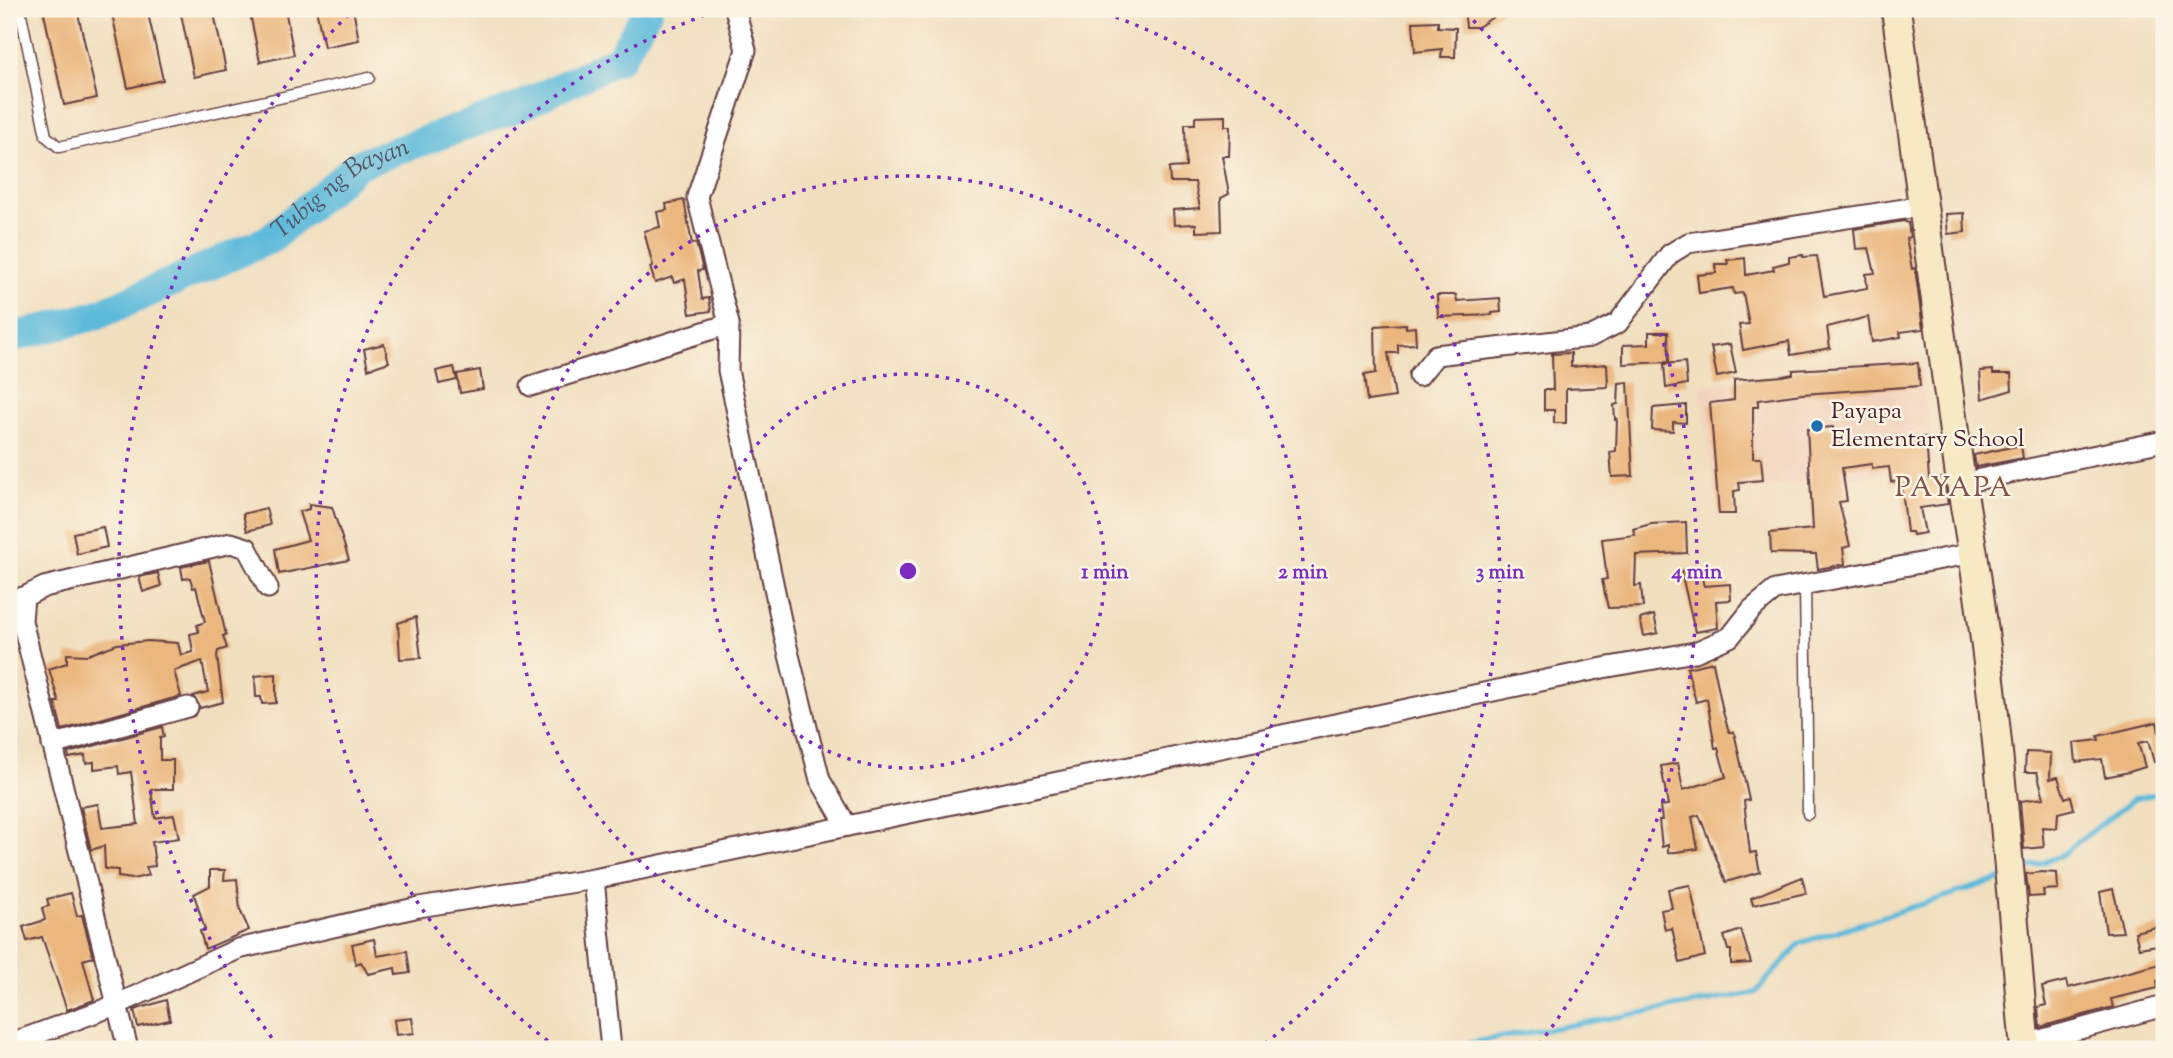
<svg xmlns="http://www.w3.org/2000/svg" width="2173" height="1058" font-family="'Sorts Mill Goudy',serif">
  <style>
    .built { fill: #f2d4be }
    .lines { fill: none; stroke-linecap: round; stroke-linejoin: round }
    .stream { stroke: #5cb9da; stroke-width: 5 }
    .river { stroke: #5cb9da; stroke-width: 30 }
    .building { fill: #ebb77f }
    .service-casing { stroke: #633c41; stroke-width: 13 }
    .minor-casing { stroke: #633c41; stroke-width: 23 }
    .secondary-casing { stroke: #633c41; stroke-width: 32 }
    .service { stroke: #fff; stroke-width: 10 }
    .minor { stroke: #fff; stroke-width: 19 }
    .secondary { stroke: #f7e9c3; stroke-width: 28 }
    .ring { fill: none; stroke: #7b2cbf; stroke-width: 3.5; stroke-dasharray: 3.5 7 }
    .poi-dot { fill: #1f6fb2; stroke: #fcf5e5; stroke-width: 2.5 }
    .labels { text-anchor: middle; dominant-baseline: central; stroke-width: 5; stroke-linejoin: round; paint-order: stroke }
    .poi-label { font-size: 24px; fill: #4a1f2b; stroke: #fcf5e5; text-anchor: start }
    .water-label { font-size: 26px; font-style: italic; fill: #505568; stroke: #fcf5e5 }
    .quarter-label { font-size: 28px; letter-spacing: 2px; fill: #825448; stroke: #fcf5e5 }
    .centre { fill: #7b2cbf; stroke: #fcf5e5; stroke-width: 3.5 }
    .ring-label { font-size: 21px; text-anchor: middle; font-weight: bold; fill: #7b2cbf; stroke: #fcf5e5; stroke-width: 5; stroke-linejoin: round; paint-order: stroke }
  </style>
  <rect width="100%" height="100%" fill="#fcf5e5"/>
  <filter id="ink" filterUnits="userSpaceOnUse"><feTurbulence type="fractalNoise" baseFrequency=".0143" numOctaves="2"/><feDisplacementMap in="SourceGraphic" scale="14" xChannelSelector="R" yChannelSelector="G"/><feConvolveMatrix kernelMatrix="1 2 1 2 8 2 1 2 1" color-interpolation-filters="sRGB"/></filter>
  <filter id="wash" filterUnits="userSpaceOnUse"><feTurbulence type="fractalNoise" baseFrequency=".00686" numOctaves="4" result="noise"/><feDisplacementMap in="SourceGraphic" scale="28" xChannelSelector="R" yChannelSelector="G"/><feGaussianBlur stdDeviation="1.57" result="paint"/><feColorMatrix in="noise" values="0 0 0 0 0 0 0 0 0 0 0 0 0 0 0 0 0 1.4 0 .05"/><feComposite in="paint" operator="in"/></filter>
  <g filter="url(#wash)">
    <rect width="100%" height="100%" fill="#f1dfc0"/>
    <path class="built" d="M1920,357L1934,466L1715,495L1700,386Z"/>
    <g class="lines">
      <g class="stream">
        <path d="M2018,872L2060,856L2134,799L2164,792"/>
        <path d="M1434,1049L1755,993L1800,943L2003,878"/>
      </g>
      <path class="river" id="s1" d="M9,338L97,315L270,239L359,164L521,106L620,58L648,9"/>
    </g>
    <g id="blocks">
      <g class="building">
        <path d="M43,9H77L97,98L64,105Z"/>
        <path d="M111,9H147L163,80L128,88Z"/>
        <path d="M180,9H213L226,70L194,77Z"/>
        <path d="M249,9H285L294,55L260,62Z"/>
        <path d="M316,9H353L359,40L324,47Z"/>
        <path d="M1464,9H1505L1478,27H1466Z"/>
        <path d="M1438,21V27L1456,28L1455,57H1441L1442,49L1415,52L1413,22Z"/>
        <path d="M1225,116V126H1230L1229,156H1222L1229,194L1221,198L1222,231L1196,232V224L1174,225L1173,210L1200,208L1195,182H1170L1169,168L1186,167L1185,124H1195V117Z"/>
        <path d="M684,200L692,244L696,243L703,270L698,271L702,299L709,298L711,311L690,314L685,279L674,283L672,277L655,283L650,267L653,266L644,231L660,227L657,212L667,210L666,204Z"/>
        <path d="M1964,213L1965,232L1948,234L1946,214Z"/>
        <path d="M1904,221L1908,223L1910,237L1906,238L1912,269L1915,268L1923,329L1900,332L1901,337L1872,342L1868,317L1827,327L1830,348L1791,355L1789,341L1743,350L1739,325L1749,324L1743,293L1734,294L1733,288L1699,293L1697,275L1716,273L1715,264H1728L1727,260L1745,258L1746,275L1774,270L1773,266L1789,262V257L1803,255V257L1817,256L1824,296L1867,288L1866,274L1875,273L1869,248L1856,249L1854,229Z"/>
        <path d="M1437,295H1456L1457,301L1500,298L1501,312L1492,313V315L1438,317Z"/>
        <path d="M1406,324V328L1415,327L1416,344L1398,345V353H1388L1395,397L1367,401L1364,375L1376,373L1375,326Z"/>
        <path d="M1649,332H1668L1669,362L1623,364V345L1649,344Z"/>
        <path d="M384,344L389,362L368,369L364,349Z"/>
        <path d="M1730,344L1736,373L1717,377L1711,347Z"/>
        <path d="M1571,353V367L1607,364L1608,387L1566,389V423H1554V410H1544V390H1553L1552,354Z"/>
        <path d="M1685,362L1687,384L1666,388L1664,364Z"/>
        <path d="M1918,363L1920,386L1802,394L1758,400V407H1753V458H1761L1763,480L1739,482L1740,490L1734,491L1735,514H1719L1710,403L1734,400V380L1783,376L1793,374V370Z"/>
        <path d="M454,367L457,380L439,384L436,371Z"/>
        <path d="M480,370L483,389L460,393L457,374Z"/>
        <path d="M1993,370V374H2011L2012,390L1982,399L1980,371Z"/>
        <path d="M1628,382L1633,476L1612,477L1610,452L1616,451L1617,419L1615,420L1614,405L1618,404L1619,383Z"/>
        <path d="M1686,405V423L1673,422V431L1652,430L1653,408Z"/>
        <path d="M1833,427L1834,445L1900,436L1901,439L1926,437L1929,479L1944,478L1948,504L1920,508L1925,533L1913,535L1912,532H1907L1901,481L1891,482L1889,467L1872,469V464L1842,468L1847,501L1839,502L1850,546L1843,548L1845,564L1818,569L1816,554L1771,553L1770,533L1813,529L1807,429Z"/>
        <path d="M2021,445L2023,458L1976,467L1974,455Z"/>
        <path d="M309,504L332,507L349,560L279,574L275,549L308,540L299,512L309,509Z"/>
        <path d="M266,508L270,525L247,531L243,514Z"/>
        <path d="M1686,522L1687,553L1636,555L1635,586L1641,585L1643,607L1608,608L1602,580L1607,579L1602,539L1635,535L1633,529L1651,524Z"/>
        <path d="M103,527L107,547L77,554L73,533Z"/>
        <path d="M209,561L226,635L223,636L227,648L218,651L217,656L223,702L200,708L193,696L208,692L202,661L174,671L181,696L62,730L55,702H59L49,669L67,663V654L88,655L117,644L148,641L178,643L181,655L193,652L190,634L199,632L197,625L205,622L196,587L193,588L190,578L183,579L181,567Z"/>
        <path d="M1699,567L1704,586L1730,584L1731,600L1716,601L1718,628L1695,632L1681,571Z"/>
        <path d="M158,573L161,586L143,592L139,577Z"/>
        <path d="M1654,615L1658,633L1644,636L1640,619Z"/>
        <path d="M416,617L421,658L400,659L398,623Z"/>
        <path d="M1713,662L1723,712L1729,732H1734L1749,800L1744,801L1750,853L1756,852L1760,872L1726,882L1699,815L1692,817L1698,849L1668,853V845L1662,847L1659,820H1662L1660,806L1668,805L1661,766L1678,763L1683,790L1726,777L1718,748H1715L1707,699L1696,702L1687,668Z"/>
        <path d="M276,674V703L262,704L261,697H256L255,676Z"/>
        <path d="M2157,722L2164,759L2154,762L2148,741L2138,743L2145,767L2129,772L2105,777L2102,759L2076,762L2074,743L2099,740L2098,736Z"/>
        <path d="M162,727L164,737L160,738V760H173V789H151L155,818L174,815L179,838L152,842L155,866L146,867L149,875L133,879L118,877V870L105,869L104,846L91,850L81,807L98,804L102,828L138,824L131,772L119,774L118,766L94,769V762L86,763L85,755L69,758L68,753Z"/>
        <path d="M2026,752L2051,753L2050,779L2058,777L2065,798L2071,796L2074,809L2058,813L2057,828L2042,827L2044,847L2024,849L2020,801L2044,798L2037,772H2025Z"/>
        <path d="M210,870H225L224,880L237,879L240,910L249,930L205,949L200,931L205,930L194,894L210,886Z"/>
        <path d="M2041,872L2057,873L2058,889L2043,890L2044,896L2029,897L2026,874Z"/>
        <path d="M1802,877L1806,893L1753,905L1751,898Z"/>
        <path d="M1690,885L1705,956L1680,963L1672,928L1665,930L1661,910L1672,908L1668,889Z"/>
        <path d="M2113,889L2123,932L2106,933L2100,892Z"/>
        <path d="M71,893L77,916L82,915L93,957L83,960L94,1000L67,1010L42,937L27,941L23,927L45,920L42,908L49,906L47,899Z"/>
        <path d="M2160,926L2164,944L2139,948L2135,932Z"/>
        <path d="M1741,930L1751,963L1731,964V950H1728L1724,936Z"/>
        <path d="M374,939L377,956L407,951L410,973L396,975L395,968L368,974L361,962L356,964L352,944Z"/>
        <path d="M2164,963V978L2157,981L2158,988L2111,999L2113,1007L2040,1027L2038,1007L2046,1005L2042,987L2066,981L2068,988Z"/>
        <path d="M166,1000L170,1020L138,1027L134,1010Z"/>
        <path d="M412,1018L414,1033L396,1035L394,1020Z"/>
      </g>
    </g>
  </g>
  <g filter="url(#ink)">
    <use href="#blocks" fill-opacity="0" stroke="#633c41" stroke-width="2"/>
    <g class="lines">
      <g class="service-casing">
        <g id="service">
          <path d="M20,9L46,136L59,147L369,78"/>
          <path d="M1805,584L1808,814"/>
        </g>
      </g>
      <g class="minor-casing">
        <g id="minor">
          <path d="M735,9L746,50L697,197L729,324L728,370L785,639L820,780L847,826"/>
          <path d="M1419,376L1436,355L1590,337L1618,323L1670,254L1688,243L1923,206"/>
          <path d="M531,386L729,324"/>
          <path d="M1961,483L2164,441"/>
          <path d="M24,597L44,587L231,543L247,548L268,588"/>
          <path d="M9,600L24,597L22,621L128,1049"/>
          <path d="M52,745L188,707"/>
          <path d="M594,879L611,1049"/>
          <path d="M9,1044L116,1005L238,949L419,907L594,879L1603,668L1695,652L1730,637L1752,609L1775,590L1974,553"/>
          <path d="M2025,1044L2164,1006"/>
        </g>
      </g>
      <g class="secondary-casing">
        <path id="secondary" d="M1896,9L1961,483C1995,669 2008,861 2025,1049"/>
      </g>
      <use href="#service" class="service"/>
      <use href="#minor" class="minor"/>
      <use href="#secondary" class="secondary"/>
    </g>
  </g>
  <g class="ring">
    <circle cx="908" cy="571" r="197"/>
    <circle cx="908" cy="571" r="395"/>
    <path d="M556 1047A592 592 0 0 1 720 10M1096 10A592 592 0 0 1 1260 1047"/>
    <path d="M278 1046A789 789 0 0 1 350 13M1466 13A789 789 0 0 1 1538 1046"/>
  </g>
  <circle class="poi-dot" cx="1817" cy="426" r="7"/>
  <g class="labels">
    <g class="poi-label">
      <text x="1831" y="412">Payapa<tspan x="1831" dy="28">Elementary School</tspan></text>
    </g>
    <g class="water-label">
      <text stroke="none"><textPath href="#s1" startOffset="368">Tubig ng Bayan</textPath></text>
    </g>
    <g class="quarter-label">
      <text x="1954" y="489">PAYAPA</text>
    </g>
  </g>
  <circle cx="908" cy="571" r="10" class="centre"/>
  <g class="ring-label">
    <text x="1105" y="578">1 min</text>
    <text x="1303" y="578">2 min</text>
    <text x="1500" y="578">3 min</text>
    <text x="1697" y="578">4 min</text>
  </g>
  <rect width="2173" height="1058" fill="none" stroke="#fcf5e5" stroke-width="35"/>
</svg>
